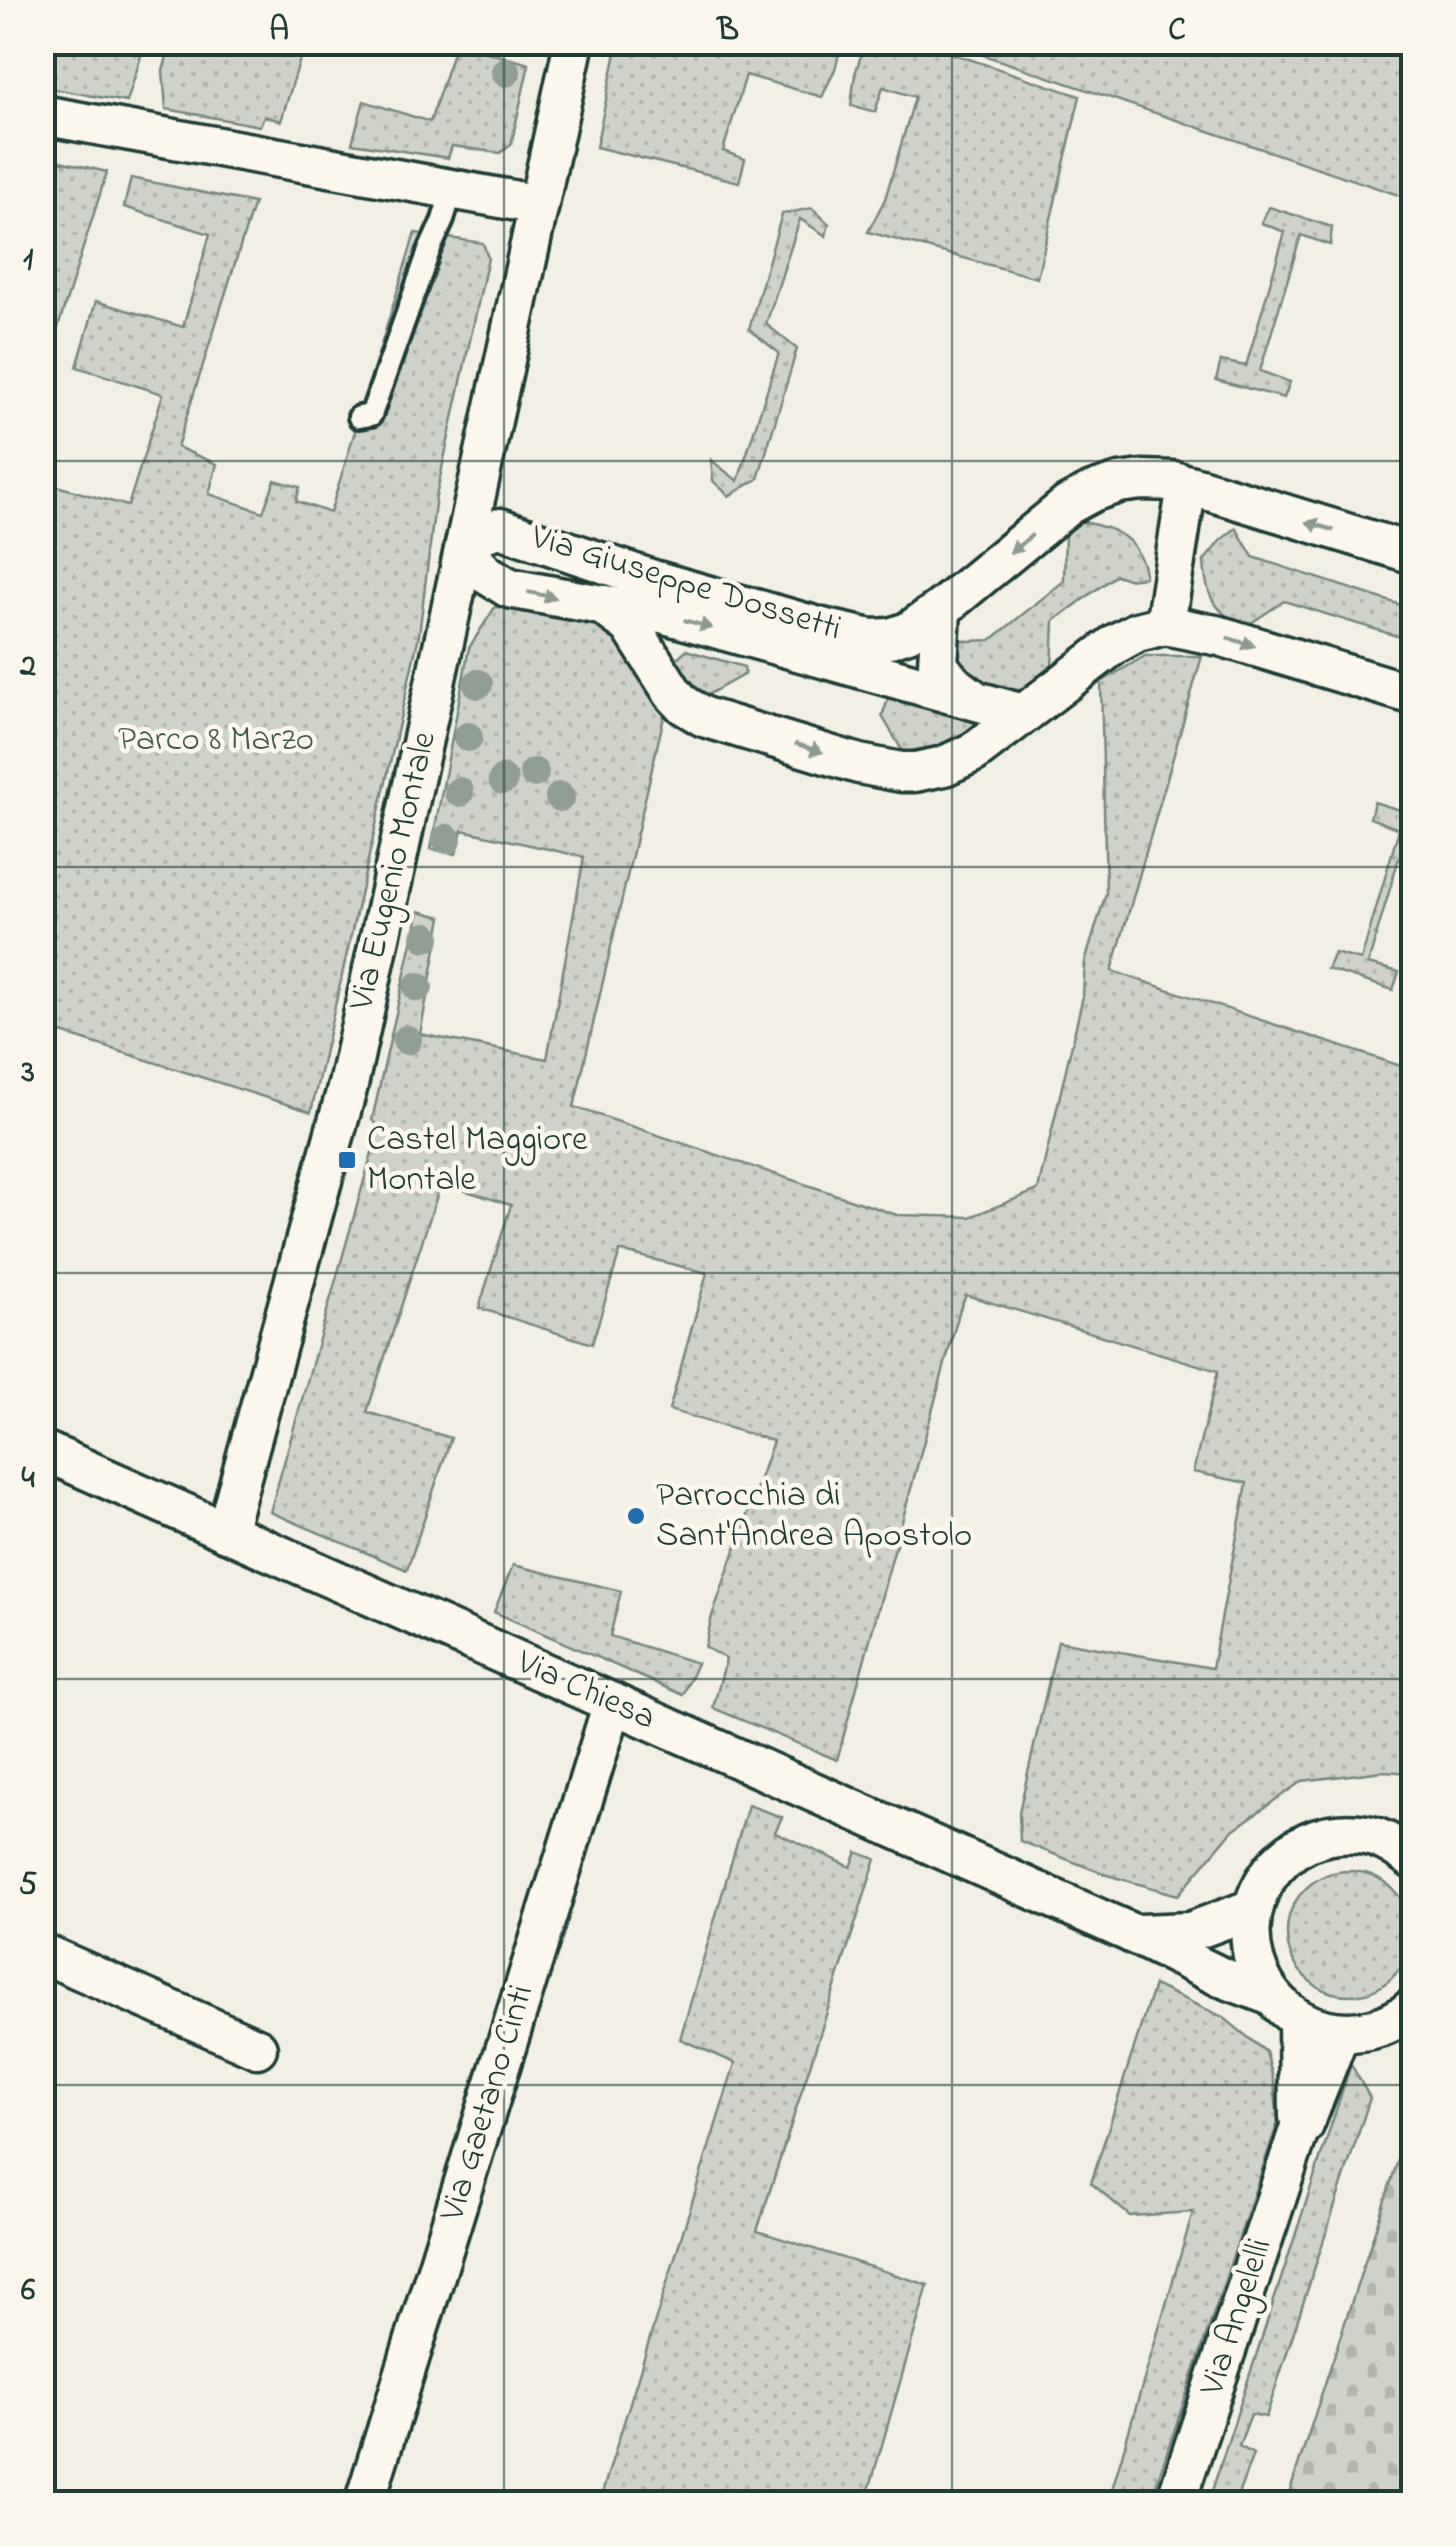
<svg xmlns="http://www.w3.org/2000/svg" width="1456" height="2546" font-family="'Indie Flower',sans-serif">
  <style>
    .green { fill: url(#green-dots); stroke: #77887e; stroke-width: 2.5 }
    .cemetery { fill: url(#cemetery-stones); stroke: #77887e; stroke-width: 2.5 }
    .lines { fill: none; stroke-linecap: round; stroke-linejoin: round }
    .service-casing { stroke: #1f3d34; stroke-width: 28 }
    .minor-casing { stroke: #1f3d34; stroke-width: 45 }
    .service { stroke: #fbf7ec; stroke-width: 20 }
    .minor { stroke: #fbf7ec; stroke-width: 38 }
    .tree { fill: #919e94 }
    .oneway { fill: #8d9a90 }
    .grid { fill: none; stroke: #1f3d34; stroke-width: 2.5; stroke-opacity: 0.55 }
    .poi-dot { fill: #1f6fb2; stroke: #fbf7ec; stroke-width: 4 }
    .labels { text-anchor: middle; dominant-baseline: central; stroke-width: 9; stroke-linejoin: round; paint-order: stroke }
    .street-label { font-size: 35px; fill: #1f3d34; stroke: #fbf7ec }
    .park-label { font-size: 35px; fill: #425b52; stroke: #fbf7ec }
    .poi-label { font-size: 35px; fill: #1f3d34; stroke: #fbf7ec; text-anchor: start }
    .neatline { fill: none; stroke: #1f3d34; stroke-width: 4 }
    .grid-label { font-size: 32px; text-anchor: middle; font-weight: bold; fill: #1f3d34 }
  </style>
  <defs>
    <pattern id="green-dots" width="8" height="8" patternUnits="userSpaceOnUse" patternTransform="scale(2.5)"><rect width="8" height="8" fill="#cfd2c8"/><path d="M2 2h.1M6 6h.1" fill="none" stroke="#b1b5ac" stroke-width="1.8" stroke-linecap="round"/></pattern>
    <pattern id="cemetery-stones" width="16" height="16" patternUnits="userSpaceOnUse" patternTransform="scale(2.5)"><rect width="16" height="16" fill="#cfd2c8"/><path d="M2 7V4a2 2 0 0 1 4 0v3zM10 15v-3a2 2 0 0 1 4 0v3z" fill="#b1b5ac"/></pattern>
  </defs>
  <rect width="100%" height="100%" fill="#f2f0e5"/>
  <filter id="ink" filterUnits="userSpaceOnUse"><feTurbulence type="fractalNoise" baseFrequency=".01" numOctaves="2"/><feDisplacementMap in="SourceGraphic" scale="20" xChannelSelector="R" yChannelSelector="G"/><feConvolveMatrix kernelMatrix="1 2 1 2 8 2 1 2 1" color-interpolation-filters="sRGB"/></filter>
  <g filter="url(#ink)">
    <g class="green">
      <path d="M42,43H145L127,102L43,87Z"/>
      <path d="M171,43H305L281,121L264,116L260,126L166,109L163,71Z"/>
      <path d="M456,43L529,64L511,145L500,153L452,146L448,158L352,143L364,101L430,122Z"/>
      <path d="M618,43V42L842,43L835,69L822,97L746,75L723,151L745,159L739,182L596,147Z"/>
      <path d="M865,43H921L1080,96L1037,278L868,232L885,199L915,97L883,87L875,112L851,105L855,74Z"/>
      <path d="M1386,43L1413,51V200L948,43Z"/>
      <path d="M43,157L107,172L43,375L42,157Z"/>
      <path d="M131,178L254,203L177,447L217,464L209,494L263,512L275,480L300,487L296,501L330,513L415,233L483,243L488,258L436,496L419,635L311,1112L43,1027L42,482L128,506L163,394L77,367L96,301L183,327L210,234L124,207Z"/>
      <path d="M1269,207L1332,227L1330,245L1301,235L1260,371L1290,382L1284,398L1216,380L1221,361L1246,366L1285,232L1261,223Z"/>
      <path d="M812,208L829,224L826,236L800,219L766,324L797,349L758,479L729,496L713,481L711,460L738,481L779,353L749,329L782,214Z"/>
      <path d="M1080,521C1104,527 1126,530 1138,553C1142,562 1145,567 1145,577L1128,579L1116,575L1054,621L1052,670C1027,692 1015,696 981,693L955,658L953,638L968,641L991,640L1064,581L1065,531Z"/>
      <path d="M1236,528L1253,557L1413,609V641L1284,601L1242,629C1213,605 1206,599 1204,561L1221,540Z"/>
      <path d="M538,606L589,618L621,638L666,708L574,1107L897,1215L970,1217L1038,1190L1083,996L1085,962L1106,893L1101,682L1145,656H1202L1112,971L1413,1070V1773L1383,1771L1302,1781L1233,1830L1178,1895L1107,1875L1020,1841L1019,1812L1058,1641L1212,1668L1247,1483L1193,1472L1218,1371L966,1295L960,1309L837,1760L713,1708L726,1659L705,1647L712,1616L773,1441L669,1410L707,1273L620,1251L592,1344L479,1308L511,1205L441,1183L367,1412L451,1438L407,1570L270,1512L379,1128L372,1120L419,911L442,917L420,1034L547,1059L584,857L462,830L456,854L431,849L469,648L495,607Z"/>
      <path d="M686,650L744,667L745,674L700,699L675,660Z"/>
      <path d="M890,694L972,717L978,722L968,739L936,750L903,752L882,716Z"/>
      <path d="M1374,802L1413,814V832L1407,830L1368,964L1399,972L1393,990L1327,969L1334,953L1361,960L1399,829L1370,818Z"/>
      <path d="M513,1565L621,1591L610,1636L697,1663L683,1695L494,1612Z"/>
      <path d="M748,1805L782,1817L775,1832L851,1867L857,1852L876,1859L757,2231L928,2285L869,2490L876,2503H599L735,2063L680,2039Z"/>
      <circle cx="1349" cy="1933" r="62"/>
      <path d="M1154,1985L1223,2017L1266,2052L1274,2082L1278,2122L1150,2503H1108L1193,2212L1130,2216L1091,2183Z"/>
      <path d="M1351,2064L1370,2098L1266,2417L1251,2414L1239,2446L1253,2454L1235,2503H1208Z"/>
    </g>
    <path class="cemetery" d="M1413,2123V2503H1286L1398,2160Z"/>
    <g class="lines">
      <g class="service-casing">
        <path id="service" d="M359,417L371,415L429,251L443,220L452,189"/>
      </g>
      <g class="minor-casing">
        <g id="minor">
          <path d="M42,115L539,205"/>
          <path d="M1414,554L1200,488L1173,481L1142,480L1119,483L1092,492L1068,505L941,609L908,632L890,638L871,639L822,628L653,580L500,528L483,533L465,545L483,572L509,588L602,605L630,625L673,693L684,705L704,717L859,764L901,772H915L944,766L974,752L1115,644L1137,632L1165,625L1220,636L1414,695"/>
          <path d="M605,605L658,612L1023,714"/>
          <path d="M941,609L938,665L952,683L971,697"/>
          <path d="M1165,625L1187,485"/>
          <path d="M42,1450L1129,1932L1221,1977L1272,1996"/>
          <path d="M226,1532L348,1085L574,42"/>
          <path d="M1414,1860C1399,1849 1384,1838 1366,1835C1280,1820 1221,1913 1266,1987C1280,2009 1302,2025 1328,2030C1359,2036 1390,2028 1414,2007"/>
          <path d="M1139,1934L1190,1932L1252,1909"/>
          <path d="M42,1953L257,2048"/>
          <path d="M1298,2019L1299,2117"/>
          <path d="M364,2504L613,1703"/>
          <path d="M1175,2504L1299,2130L1304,2125L1340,2032"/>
        </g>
      </g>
      <use href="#service" class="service"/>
      <use href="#minor" class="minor"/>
    </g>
    <g class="tree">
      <circle cx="506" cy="72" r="15"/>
      <circle cx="478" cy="684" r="15"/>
      <circle cx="468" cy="737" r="15"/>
      <circle cx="534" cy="773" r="15"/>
      <circle cx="503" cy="780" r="15"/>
      <circle cx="459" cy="792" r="15"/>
      <circle cx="560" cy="797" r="15"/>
      <circle cx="447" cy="839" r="15"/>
      <circle cx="426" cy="937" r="15"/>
      <circle cx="418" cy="987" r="15"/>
      <circle cx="407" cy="1040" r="15"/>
    </g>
    <defs><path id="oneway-solid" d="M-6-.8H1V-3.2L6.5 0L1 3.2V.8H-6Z" transform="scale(2.5)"/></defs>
    <g class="oneway">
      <use href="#oneway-solid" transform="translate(1320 526) rotate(-163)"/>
      <use href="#oneway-solid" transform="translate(1021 544) rotate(141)"/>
      <use href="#oneway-solid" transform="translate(542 595) rotate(12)"/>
      <use href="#oneway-solid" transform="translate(698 624) rotate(16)"/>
      <use href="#oneway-solid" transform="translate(1241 642) rotate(17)"/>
      <use href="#oneway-solid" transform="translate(809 748) rotate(18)"/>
    </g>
  </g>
  <path class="grid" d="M504,42V2504M952,42V2504M42,461H1414M42,867H1414M42,1273H1414M42,1679H1414M42,2085H1414"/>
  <g class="poi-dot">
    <rect x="337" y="1150" width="20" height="20" rx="5"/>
    <circle cx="636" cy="1516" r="10"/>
  </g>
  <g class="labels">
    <g class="street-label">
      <text transform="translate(686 584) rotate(17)">Via Giuseppe Dossetti</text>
      <text transform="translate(394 871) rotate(-77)">Via Eugenio Montale</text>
      <text transform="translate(586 1691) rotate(24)">Via Chiesa</text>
      <text transform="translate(488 2103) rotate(-73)">Via Gaetano Cinti</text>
      <text transform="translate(1237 2317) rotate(-72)">Via Angelelli</text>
    </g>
    <g class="park-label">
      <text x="216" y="740">Parco 8 Marzo</text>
    </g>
    <g class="poi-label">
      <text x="367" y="1140">Castel Maggiore<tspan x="367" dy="40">Montale</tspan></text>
      <text x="656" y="1496">Parrocchia di<tspan x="656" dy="40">Sant'Andrea Apostolo</tspan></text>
    </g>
  </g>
  <rect width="1456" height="2546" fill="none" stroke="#fbf7ec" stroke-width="110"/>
  <rect x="55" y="55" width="1346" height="2436" class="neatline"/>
  <g class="grid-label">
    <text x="279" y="39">A</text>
    <text x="728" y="39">B</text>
    <text x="1177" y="39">C</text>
    <text x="28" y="269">1</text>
    <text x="28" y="675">2</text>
    <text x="28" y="1081">3</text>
    <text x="28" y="1487">4</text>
    <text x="28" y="1893">5</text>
    <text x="28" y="2299">6</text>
  </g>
</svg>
